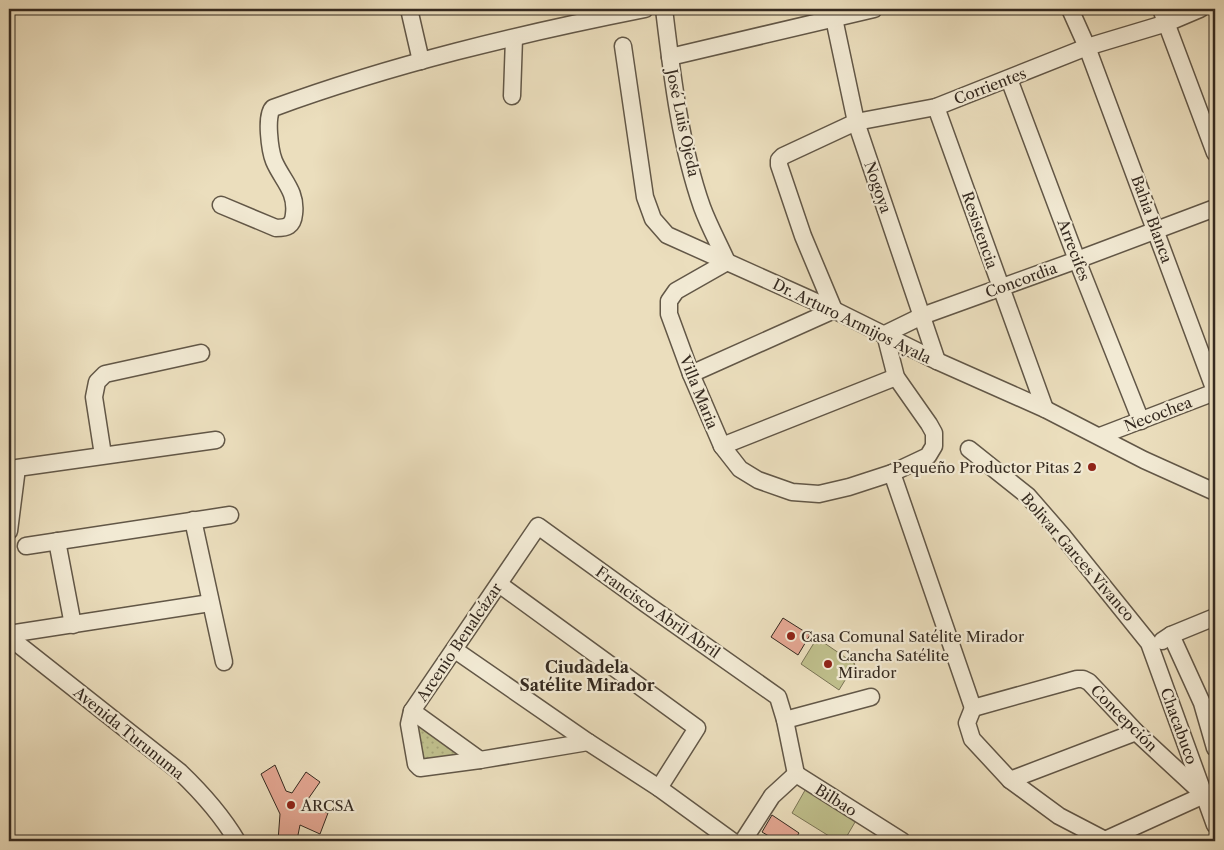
<svg xmlns="http://www.w3.org/2000/svg" width="1224" height="850" font-family="'Libre Caslon Text',serif">
  <style>
    .grass { fill: url(#grass-dots); stroke: #7a7456 }
    .garden { fill: #bfbf8c; stroke: #7a7456 }
    .building { fill: #e4a793; stroke: #352a20 }
    .lines { fill: none; stroke-linecap: round; stroke-linejoin: round }
    .minor-casing { stroke: #625747; stroke-width: 19 }
    .minor { stroke: #f2ead4; stroke-width: 16 }
    .poi-dot { fill: #8f2418; stroke: #f2ead4; stroke-width: 2 }
    .labels { text-anchor: middle; dominant-baseline: central; stroke-width: 4.5; stroke-linejoin: round; paint-order: stroke }
    .street-label { font-size: 15px; fill: #352a20; stroke: #f2ead4 }
    .poi-label { font-size: 15px; fill: #352a20; stroke: #f2ead4; text-anchor: start }
    .neighbourhood-label { font-size: 16px; font-weight: bold; fill: #352a20; stroke: #f2ead4 }
  </style>
  <defs>
    <pattern id="grass-dots" width="8" height="8" patternUnits="userSpaceOnUse" patternTransform="scale(1.25)"><rect width="8" height="8" fill="#bfbf8c"/><path d="M2 2h.1M6 6h.1" fill="none" stroke="#a5a478" stroke-width="1.8" stroke-linecap="round"/></pattern>
  </defs>
  <rect width="100%" height="100%" fill="#ebdebd"/>
  <filter id="stains"><feTurbulence type="fractalNoise" baseFrequency=".004" numOctaves="4"/><feColorMatrix values="0 0 0 0 .2 0 0 0 0 .09 0 0 0 0 .02 0 0 0 .5 -.17"/></filter>
  <radialGradient id="worn" r=".72"><stop offset=".6" stop-color="#630" stop-opacity="0"/><stop offset="1" stop-color="#630" stop-opacity=".3"/></radialGradient>
  <path class="grass" d="M416,723L461,756L421,761Z"/>
  <g class="garden">
    <path d="M817,638L855,664L839,690L801,664Z"/>
    <path d="M808,785L858,817L844,841H837L792,813Z"/>
  </g>
  <g class="building">
    <path d="M783,618L810,635L798,655L771,637Z"/>
    <path d="M275,765L286,791L292,793L306,772L320,782L306,802L307,808L328,813L320,834L300,825L297,840L278,841L280,814L261,774Z"/>
    <path d="M772,815L799,833L794,841H777L762,832Z"/>
  </g>
  <g class="lines">
    <g class="minor-casing">
      <g id="minor">
        <path d="M409,9L421,61"/>
        <path d="M664,9C672,75 680,144 702,207C709,226 719,244 727,262L676,291L669,301V314L691,374L722,446L740,469L758,480L792,492L819,494L849,487L892,473L928,456L934,446V433L929,424L896,377L885,334L922,316L1077,260L1215,208"/>
        <path d="M832,9L856,122L937,361"/>
        <path d="M1070,9L1087,47L1215,391"/>
        <path d="M1161,9L1215,153"/>
        <path d="M623,46L645,197L653,219L667,235L834,310L937,361L1045,409L1144,460L1215,492"/>
        <path d="M670,57L874,9"/>
        <path d="M1009,79L1077,260L1141,421"/>
        <path d="M512,96L514,38"/>
        <path d="M936,107L1045,409"/>
        <path d="M221,205L276,228C287,228 293,226 294,214C297,191 282,180 274,161C270,151 265,115 273,108C393,64 519,34 645,9"/>
        <path d="M691,374L834,310L803,236L779,165V160L783,156L856,122L936,107L1087,47L1167,23L1200,9"/>
        <path d="M1100,436L1215,392"/>
        <path d="M722,446L896,377"/>
        <path d="M969,449L1028,496L1062,535L1149,643L1215,825"/>
        <path d="M103,455L94,397L97,382L105,374L201,353"/>
        <path d="M892,473L973,708"/>
        <path d="M193,520L224,662"/>
        <path d="M9,531L17,468L216,440"/>
        <path d="M57,541L73,625"/>
        <path d="M26,546L230,515"/>
        <path d="M499,584L697,728L659,788"/>
        <path d="M9,634L210,603"/>
        <path d="M1171,635L1202,703L1215,748"/>
        <path d="M9,637L180,772C203,794 221,814 237,841"/>
        <path d="M1162,641L1171,635L1215,617"/>
        <path d="M455,650L588,742L659,788L732,841"/>
        <path d="M973,708L1077,679H1083L1089,682L1136,732L1204,795L1105,840"/>
        <path d="M973,708L967,723L972,739L1010,780L1059,816L1107,841"/>
        <path d="M412,711L480,760"/>
        <path d="M785,720L871,697"/>
        <path d="M588,742L480,760L420,768L416,764L409,724L412,711L538,526L646,604L778,697L785,720L796,774"/>
        <path d="M796,774L902,841"/>
        <path d="M1010,780L1136,732"/>
        <path d="M743,841L772,796L796,774"/>
      </g>
    </g>
    <use href="#minor" class="minor"/>
  </g>
  <g class="poi-dot">
    <circle cx="1092" cy="467" r="5"/>
    <circle cx="791" cy="636" r="5"/>
    <circle cx="828" cy="664" r="5"/>
    <circle cx="291" cy="805" r="5"/>
  </g>
  <g class="labels">
    <g class="street-label">
      <text transform="translate(990 86) rotate(-21)">Corrientes</text>
      <text transform="translate(683 123) rotate(78)">José Luis Ojeda</text>
      <text transform="translate(878 187) rotate(71)">Nogoya</text>
      <text transform="translate(1152 219) rotate(70)">Bahia Blanca</text>
      <text transform="translate(980 230) rotate(71)">Resistencia</text>
      <text transform="translate(1074 250) rotate(69)">Arrecifes</text>
      <text transform="translate(1021 280) rotate(-20)">Concordia</text>
      <text transform="translate(852 321) rotate(26)">Dr. Arturo Armijos Ayala</text>
      <text transform="translate(699 392) rotate(68)">Villa Maria</text>
      <text transform="translate(1158 414) rotate(-21)">Necochea</text>
      <text transform="translate(1078 557) rotate(49)">Bolivar Garces Vivanco</text>
      <text transform="translate(658 612) rotate(35)">Francisco Abril Abril</text>
      <text transform="translate(459 642) rotate(-56)">Arcenio Benalcázar</text>
      <text transform="translate(1124 718) rotate(45)">Concepción</text>
      <text transform="translate(1179 726) rotate(70)">Chacabuco</text>
      <text transform="translate(129 733) rotate(39)">Avenida Turunuma</text>
      <text transform="translate(836 800) rotate(32)">Bilbao</text>
    </g>
    <g class="poi-label">
      <text x="1082" y="467" text-anchor="end">Pequeño Productor Pitas 2</text>
      <text x="801" y="636">Casa Comunal Satélite Mirador</text>
      <text x="838" y="655">Cancha Satélite<tspan x="838" dy="17">Mirador</tspan></text>
      <text x="301" y="805">ARCSA</text>
    </g>
    <g class="neighbourhood-label">
      <text x="587" y="667">Ciudadela<tspan x="587" dy="18">Satélite Mirador</tspan></text>
    </g>
  </g>
  <rect width="1224" height="850" fill="none" stroke="#ebdebd" stroke-width="30"/>
  <rect x="10" y="10" width="1204" height="830" fill="none" stroke="#352a20" stroke-width="2.5"/>
  <rect x="15" y="15" width="1194" height="820" fill="none" stroke="#352a20"/>
  <rect width="100%" height="100%" filter="url(#stains)"/>
  <rect width="100%" height="100%" fill="url(#worn)"/>
</svg>
